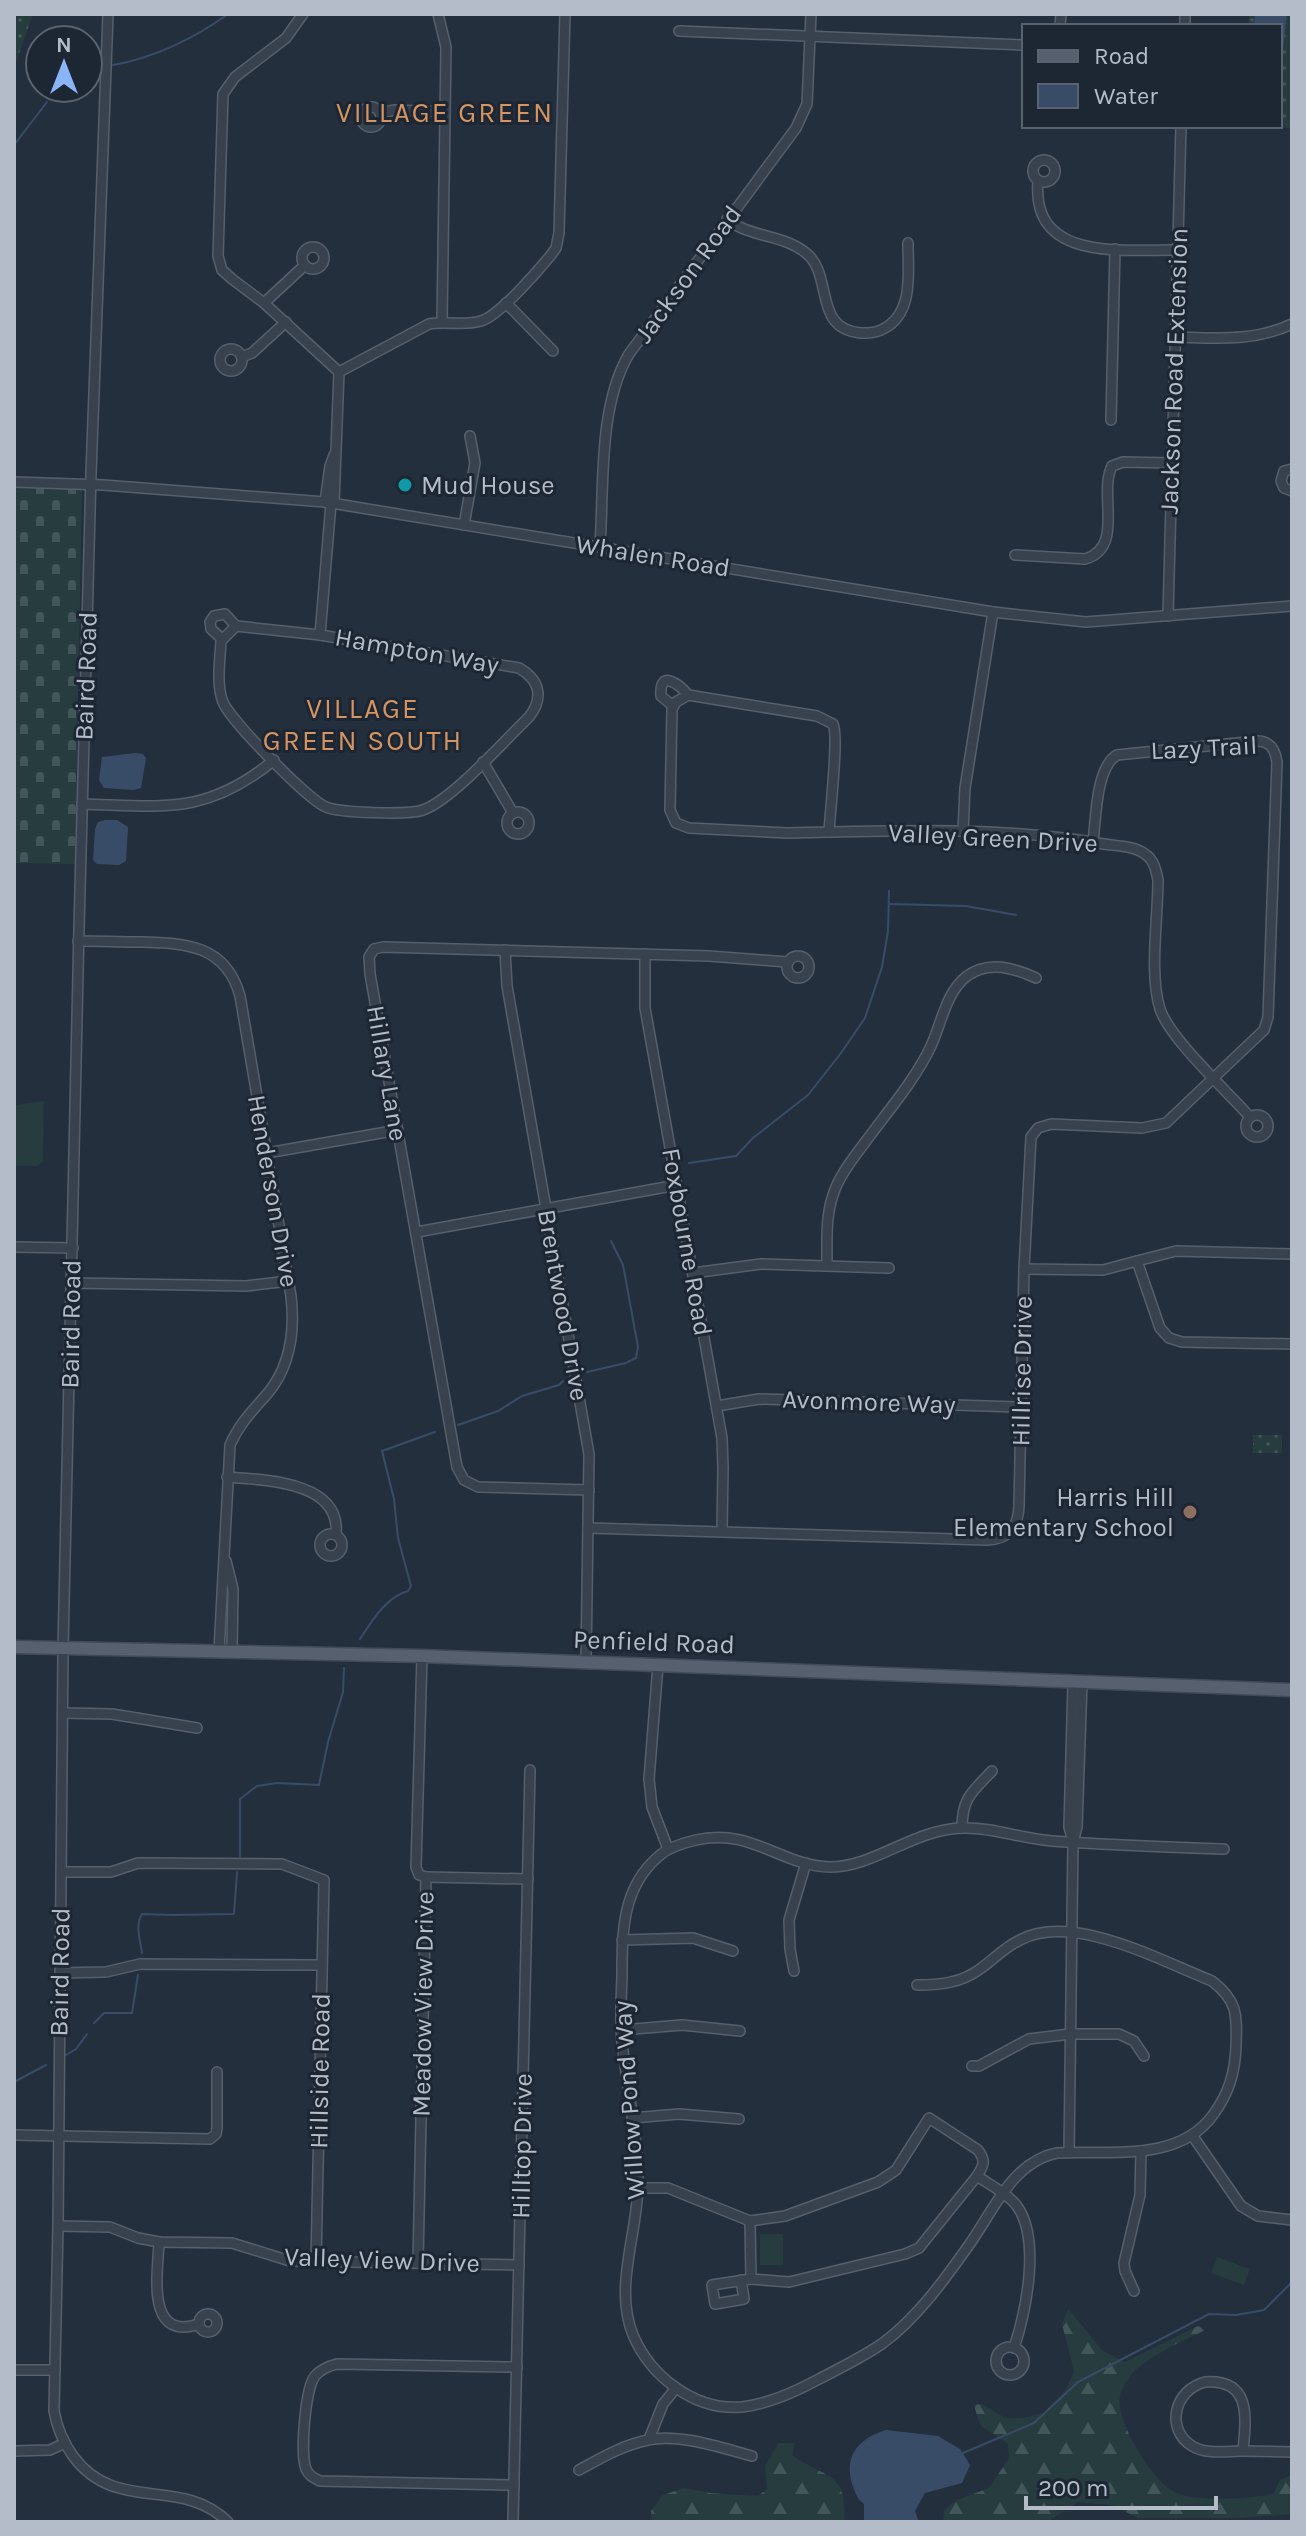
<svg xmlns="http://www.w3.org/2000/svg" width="1306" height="2536" font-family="Karla,sans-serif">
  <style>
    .green { fill: url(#green-dots) }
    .forest { fill: url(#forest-firs) }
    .cemetery { fill: url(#cemetery-stones) }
    .pitch { fill: #263c3f }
    .water { fill: #394c67 }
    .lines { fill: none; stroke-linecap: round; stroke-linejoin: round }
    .stream { stroke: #394c67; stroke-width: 2 }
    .minor-casing { stroke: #565f6c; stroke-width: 12 }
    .major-casing { stroke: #414a57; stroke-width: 15 }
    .minor { stroke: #38414e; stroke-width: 9 }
    .major { stroke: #56606e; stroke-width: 12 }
    .culture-dot { fill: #0f9aa8; stroke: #1d2633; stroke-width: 3 }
    .education-dot { fill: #8d6e63; stroke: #1d2633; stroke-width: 3 }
    .labels { text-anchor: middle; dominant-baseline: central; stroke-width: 6; stroke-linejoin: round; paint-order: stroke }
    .street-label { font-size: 26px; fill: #b4bcc9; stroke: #1d2633 }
    .poi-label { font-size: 26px; fill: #b4bcc9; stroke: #1d2633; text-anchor: start }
    .neighbourhood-label { font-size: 28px; letter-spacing: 2px; fill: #d59563; stroke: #1d2633 }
  </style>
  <defs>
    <pattern id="green-dots" width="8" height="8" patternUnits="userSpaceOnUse" patternTransform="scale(2)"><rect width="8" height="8" fill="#263c3f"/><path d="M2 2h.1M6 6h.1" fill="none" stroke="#435659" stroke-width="1.8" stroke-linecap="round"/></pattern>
    <pattern id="forest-firs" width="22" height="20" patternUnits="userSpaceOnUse" patternTransform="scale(2)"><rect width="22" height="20" fill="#263c3f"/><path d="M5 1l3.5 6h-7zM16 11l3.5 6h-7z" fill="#435659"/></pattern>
    <pattern id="cemetery-stones" width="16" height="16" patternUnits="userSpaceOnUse" patternTransform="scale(2)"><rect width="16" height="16" fill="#263c3f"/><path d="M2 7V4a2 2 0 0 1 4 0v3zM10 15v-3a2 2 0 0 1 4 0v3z" fill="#435659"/></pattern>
  </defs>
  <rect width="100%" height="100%" fill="#242f3e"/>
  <g class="green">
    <path d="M14,14H33L14,68Z"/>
    <path d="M1249,14H1292V128L1245,127L1280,126V26H1248Z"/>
    <rect x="1253" y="1435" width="29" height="18"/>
  </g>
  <g class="forest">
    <path d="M1068,2309L1103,2351L1125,2362L1198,2326L1205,2330C1183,2341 1141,2359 1128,2379C1125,2383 1121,2391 1120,2396C1114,2419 1154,2484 1176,2493C1200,2502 1248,2499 1273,2494L1280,2480L1292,2475V2514L1238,2518H1138L1112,2505L1078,2502L1047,2522H943L944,2510L957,2500L989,2488L1009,2458L1008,2444L980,2425L974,2405L982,2404L1005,2418H1023L1043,2413L1066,2390L1074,2371L1062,2324Z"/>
    <path d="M779,2443H795L792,2455C825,2479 848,2470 844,2522H652L651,2511L663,2495L684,2488L710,2493L758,2496L767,2489L765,2466Z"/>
  </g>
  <path class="cemetery" d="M14,487L82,489L75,864L14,863Z"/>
  <g class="pitch">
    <path d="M44,1101L43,1161L37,1166H14V1105Z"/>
    <rect x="760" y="2234" width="23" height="31"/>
    <path d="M1217,2257L1250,2269L1244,2285L1211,2273Z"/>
  </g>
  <g class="water">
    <path d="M1255,14H1287L1281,67L1280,26H1254Z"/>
    <path d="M135,753L143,754L146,758L141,788L134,790L104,788L99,780L102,757Z"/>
    <path d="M105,820H117L128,827L126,861L119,865L97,864L93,860L95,829L98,822Z"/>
    <path d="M886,2430L938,2436L960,2449L970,2465L962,2483L925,2493L915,2511L919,2522H864V2504C858,2499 857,2497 854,2489C842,2459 856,2439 886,2430Z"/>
  </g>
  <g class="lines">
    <g class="stream">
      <path d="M113,65C154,58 195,38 228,14"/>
      <path d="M88,73L99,68"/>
      <path d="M53,96L65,88"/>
      <path d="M14,145L47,102"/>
      <path d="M890,904L966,906L1016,915"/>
      <path d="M689,1163L736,1156L753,1138L808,1095L841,1053L865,1018L882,967L888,931L889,891"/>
      <path d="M587,1372L626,1363L636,1358L638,1347L623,1265L611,1241"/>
      <path d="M458,1425L498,1411L522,1396L559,1385L563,1381"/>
      <path d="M360,1639C371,1622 387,1596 408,1591L411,1586L398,1538L394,1499L382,1451L435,1432"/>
      <path d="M240,1856V1799L257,1786L277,1783L319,1785L328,1742L343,1692L344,1668"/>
      <path d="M142,1953C140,1940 135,1925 142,1914L173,1915L234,1914L237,1872"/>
      <path d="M94,2023L104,2013H132L138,1975"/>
      <path d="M66,2055L76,2049L87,2034"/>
      <path d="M14,2082L46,2065"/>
      <path d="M963,2453L1034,2423L1078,2382L1209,2314L1236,2315L1264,2310L1292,2282"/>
    </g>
    <g class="minor-casing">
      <g id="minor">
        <path d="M108,14L91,474L79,928L63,1649L58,2226L54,2411C57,2428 63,2442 73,2456C116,2515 181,2475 228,2522"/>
        <path d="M303,14L286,38L235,77L223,94L218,256L222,270L232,279L264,303L339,372L334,503"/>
        <path d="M438,14L446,47L442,322"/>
        <path d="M1060,26L1061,14"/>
        <path d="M1185,26V14"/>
        <path d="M679,31L1024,45"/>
        <circle cx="371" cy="117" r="10"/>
        <path d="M380,113L395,110L445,112"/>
        <circle cx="1044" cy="171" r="11"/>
        <path d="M1038,181C1031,263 1124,249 1178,250"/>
        <path d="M727,219C750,238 783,234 806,253C834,275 812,329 861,333C870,333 877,333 885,328C914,312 908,271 908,243"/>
        <circle cx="313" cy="258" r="11"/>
        <path d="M264,303L305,265"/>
        <path d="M506,303L553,351"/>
        <path d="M1175,337C1216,338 1254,342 1292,324"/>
        <circle cx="231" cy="360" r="11"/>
        <path d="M242,357L252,353L286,322"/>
        <path d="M339,372L429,324C446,321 464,326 481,321C499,316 538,271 551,255L556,248L559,233L565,14"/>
        <path d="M1111,420L1115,249"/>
        <path d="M1292,469L1284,471L1281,481L1284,488L1292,491"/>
        <path d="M14,482L103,485L325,502L993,612L1086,622L1292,606"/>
        <path d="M325,502L330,466L334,455"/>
        <path d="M464,525L475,463L470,436"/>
        <path d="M600,547C604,488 598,406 629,354L796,128L807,104L811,14"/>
        <path d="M1015,555L1085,559C1125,548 1098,493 1112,466L1123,462L1171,463"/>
        <path d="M1168,616L1181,126"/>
        <path d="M236,626L320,635L519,668C540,680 544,698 529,717C505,740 452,800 423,810C409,815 340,813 326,807C308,800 230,720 223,702C216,685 220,660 221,641Z"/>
        <path d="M320,635L331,503"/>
        <path d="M222,639L211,629L210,622L214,616L225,614L236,626"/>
        <path d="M688,695L817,716L833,724C839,736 830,812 829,832L787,833L689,828L676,823L670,810L672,709L676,702Z"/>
        <path d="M673,706L661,696C659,668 680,685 688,695"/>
        <path d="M483,762L513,813"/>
        <path d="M82,804C163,806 206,816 274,760"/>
        <circle cx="518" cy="823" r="11"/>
        <path d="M963,831L965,788L993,612"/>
        <path d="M829,832C921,830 1013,828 1104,844C1117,846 1134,846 1145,854C1154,860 1156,870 1158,880C1158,918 1149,974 1160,1009C1170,1039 1227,1091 1250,1117"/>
        <path d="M78,941C99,941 120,942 141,942C186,943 226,945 240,996L291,1296C295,1331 291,1365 268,1393C253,1410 239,1424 230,1445L219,1651"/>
        <path d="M505,950L507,986L589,1454L586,1662"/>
        <path d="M645,954V1008L722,1438L723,1468L722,1531"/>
        <circle cx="798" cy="967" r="11"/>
        <circle cx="1257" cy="1126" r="11"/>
        <path d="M267,1153L398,1130"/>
        <path d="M417,1232L677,1185"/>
        <path d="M14,1247L73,1248"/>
        <path d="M1292,1254L1176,1251L1137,1261L1160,1328L1169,1338L1182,1342L1292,1344"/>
        <path d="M827,1265C827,1239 825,1212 836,1187C843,1170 855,1156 866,1141C888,1111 915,1080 931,1046C942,1022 946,992 967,976C989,960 1014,968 1036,978"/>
        <path d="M1024,1269L1103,1270L1137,1261"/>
        <path d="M693,1273L761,1264L889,1268"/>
        <path d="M73,1283L246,1286L289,1281"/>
        <path d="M717,1406L759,1399L1021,1407"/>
        <path d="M227,1477C264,1480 341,1481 336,1534"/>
        <path d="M589,1490L478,1487L464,1480L457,1467L370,974L369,957L374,949L383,947L709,956L788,962"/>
        <path d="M588,1528L987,1540C1009,1539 1018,1528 1019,1506L1024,1269L1031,1137L1038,1128L1051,1124L1142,1128L1166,1123L1264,1030L1268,1017L1277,762C1275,749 1270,741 1257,741L1117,755C1096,767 1096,818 1093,842"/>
        <circle cx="331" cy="1545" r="11"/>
        <path d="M226,1561L233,1589L232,1651"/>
        <path d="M422,1656L416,1867L419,1875L426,1877"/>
        <path d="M658,1665L649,1779L652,1807L668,1849"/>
        <path d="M63,1713L112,1714L197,1728"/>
        <path d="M962,1828C962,1798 972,1792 992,1771"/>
        <path d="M1074,1838L1077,1827L1082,1683"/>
        <path d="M62,1872H111L138,1863L282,1864L324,1880L316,2262"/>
        <path d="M426,1877L528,1879"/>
        <path d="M622,1940L693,1938L733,1951"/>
        <path d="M794,1971L790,1949L789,1920L806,1863"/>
        <path d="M60,1973L106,1972L140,1964L322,1965"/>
        <path d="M917,1985C940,1985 961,1983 980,1969C994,1959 1005,1947 1020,1940C1073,1912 1161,1961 1212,1981C1238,2001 1237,2015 1236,2046C1235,2073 1229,2093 1213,2115C1178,2163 1109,2150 1057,2153C1012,2162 994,2210 969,2245C945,2279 917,2318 883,2343C863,2357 840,2368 819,2379C795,2392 769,2404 742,2407C695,2411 651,2377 633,2335C613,2286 639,2231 638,2181C638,2134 627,2088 622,2042C620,2021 621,1998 622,1977C622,1932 622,1887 659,1856C669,1847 683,1843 696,1840C751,1827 781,1866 830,1867C875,1867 913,1829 963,1828C993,1827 1022,1839 1052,1841C1109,1845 1167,1847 1224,1849"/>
        <path d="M622,2030L682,2025L740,2031"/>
        <path d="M972,2066H979L1029,2039L1070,2034H1119L1134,2041L1144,2056"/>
        <path d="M632,2118L679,2114L739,2119"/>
        <path d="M14,2135L210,2139L216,2134L217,2128V2072"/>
        <path d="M1192,2135L1241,2206L1258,2216L1292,2220"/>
        <path d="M1069,2152L1073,1841L1069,1827L1073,1683"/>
        <path d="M638,2188H668L750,2221L785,2216L878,2182L896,2170L929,2118L978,2150C986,2161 984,2165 977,2176C990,2185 1007,2193 1017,2206C1041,2240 1026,2311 1014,2348"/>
        <path d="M750,2221L751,2279L789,2282L905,2254L919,2248L977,2176"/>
        <path d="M58,2226L110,2227L138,2238L159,2242L232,2243L290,2261L519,2265"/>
        <path d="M159,2242C158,2272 145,2342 199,2324"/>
        <path d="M418,2263L426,1877"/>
        <path d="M741,2280L744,2299L715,2304L712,2285L751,2279"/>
        <path d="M1134,2291L1125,2271L1124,2263L1140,2195L1141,2151"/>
        <circle cx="208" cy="2323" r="9"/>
        <circle cx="1010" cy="2361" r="14"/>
        <path d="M14,2370H55"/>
        <path d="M1205,2382C1252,2379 1246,2418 1243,2451C1228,2451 1206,2455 1192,2446C1165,2429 1174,2390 1205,2382Z"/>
        <path d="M649,2439L663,2404L676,2388"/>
        <path d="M14,2451L50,2450L65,2443"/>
        <path d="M1243,2451L1292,2452"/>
        <path d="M579,2470C601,2458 623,2445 648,2440C679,2433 722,2448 752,2456"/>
        <path d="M514,2485L320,2481C314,2478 309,2476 306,2469C300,2455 305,2388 315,2376C321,2369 329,2366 337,2364L517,2367"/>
        <path d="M513,2522L530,1770"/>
      </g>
    </g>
    <g class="major-casing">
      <path id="major" d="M14,1647L422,1656L1292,1690"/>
    </g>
    <use href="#minor" class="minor"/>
    <use href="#major" class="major"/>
  </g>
  <circle class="culture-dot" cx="405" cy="485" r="8"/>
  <circle class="education-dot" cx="1190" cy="1512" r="8"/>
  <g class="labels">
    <g class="street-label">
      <text transform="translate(688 274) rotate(-54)">Jackson Road</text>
      <text transform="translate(1174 371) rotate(-88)">Jackson Road Extension</text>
      <text transform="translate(653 556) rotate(9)">Whalen Road</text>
      <text transform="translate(417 651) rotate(10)">Hampton Way</text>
      <text transform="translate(86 676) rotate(-88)">Baird Road</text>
      <text transform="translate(1204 748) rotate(-3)">Lazy Trail</text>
      <text transform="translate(993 838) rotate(3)">Valley Green Drive</text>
      <text transform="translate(387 1073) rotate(80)">Hillary Lane</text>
      <text transform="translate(273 1191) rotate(80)">Henderson Drive</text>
      <text transform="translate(687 1242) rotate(80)">Foxbourne Road</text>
      <text transform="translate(563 1305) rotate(80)">Brentwood Drive</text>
      <text transform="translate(71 1324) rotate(-89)">Baird Road</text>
      <text transform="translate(1022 1371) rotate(-89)">Hillrise Drive</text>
      <text transform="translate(869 1402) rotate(2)">Avonmore Way</text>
      <text transform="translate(654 1642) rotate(2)">Penfield Road</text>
      <text transform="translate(60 1972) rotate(-89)">Baird Road</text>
      <text transform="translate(423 2004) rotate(-89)">Meadow View Drive</text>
      <text transform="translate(320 2071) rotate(-89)">Hillside Road</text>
      <text transform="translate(629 2100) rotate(-94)">Willow Pond Way</text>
      <text transform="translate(522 2146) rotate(-89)">Hilltop Drive</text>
      <text transform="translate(382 2260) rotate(2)">Valley View Drive</text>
    </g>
    <g class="poi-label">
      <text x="421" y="485">Mud House</text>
      <text x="1174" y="1497" text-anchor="end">Harris Hill<tspan x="1174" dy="30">Elementary School</tspan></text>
    </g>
    <g class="neighbourhood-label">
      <text x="445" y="112">VILLAGE GREEN</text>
      <text x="363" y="708">VILLAGE<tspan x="363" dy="32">GREEN SOUTH</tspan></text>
    </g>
  </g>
  <rect width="1306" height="2536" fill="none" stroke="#b4bcc9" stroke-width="32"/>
  <rect x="1022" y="24" width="260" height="104" fill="#1d2633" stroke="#59626f" stroke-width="2"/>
  <rect x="1038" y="50" width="40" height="12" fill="#56606e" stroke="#59626f" stroke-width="2"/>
  <text x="1094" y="64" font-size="24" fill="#b4bcc9">Road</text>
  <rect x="1038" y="84" width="40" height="24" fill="#394c67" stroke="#59626f" stroke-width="2"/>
  <text x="1094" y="104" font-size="24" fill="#b4bcc9">Water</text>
  <g transform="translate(64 64)"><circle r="38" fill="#1d2633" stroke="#59626f" stroke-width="2"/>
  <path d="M0-6L14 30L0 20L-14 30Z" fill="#8ab4f8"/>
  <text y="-12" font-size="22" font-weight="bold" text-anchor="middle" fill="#b4bcc9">N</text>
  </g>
  <path d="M1026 2496v12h190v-12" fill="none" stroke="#b4bcc9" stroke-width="4"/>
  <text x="1038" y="2496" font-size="24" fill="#b4bcc9" stroke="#1d2633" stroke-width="6" paint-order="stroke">200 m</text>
</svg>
